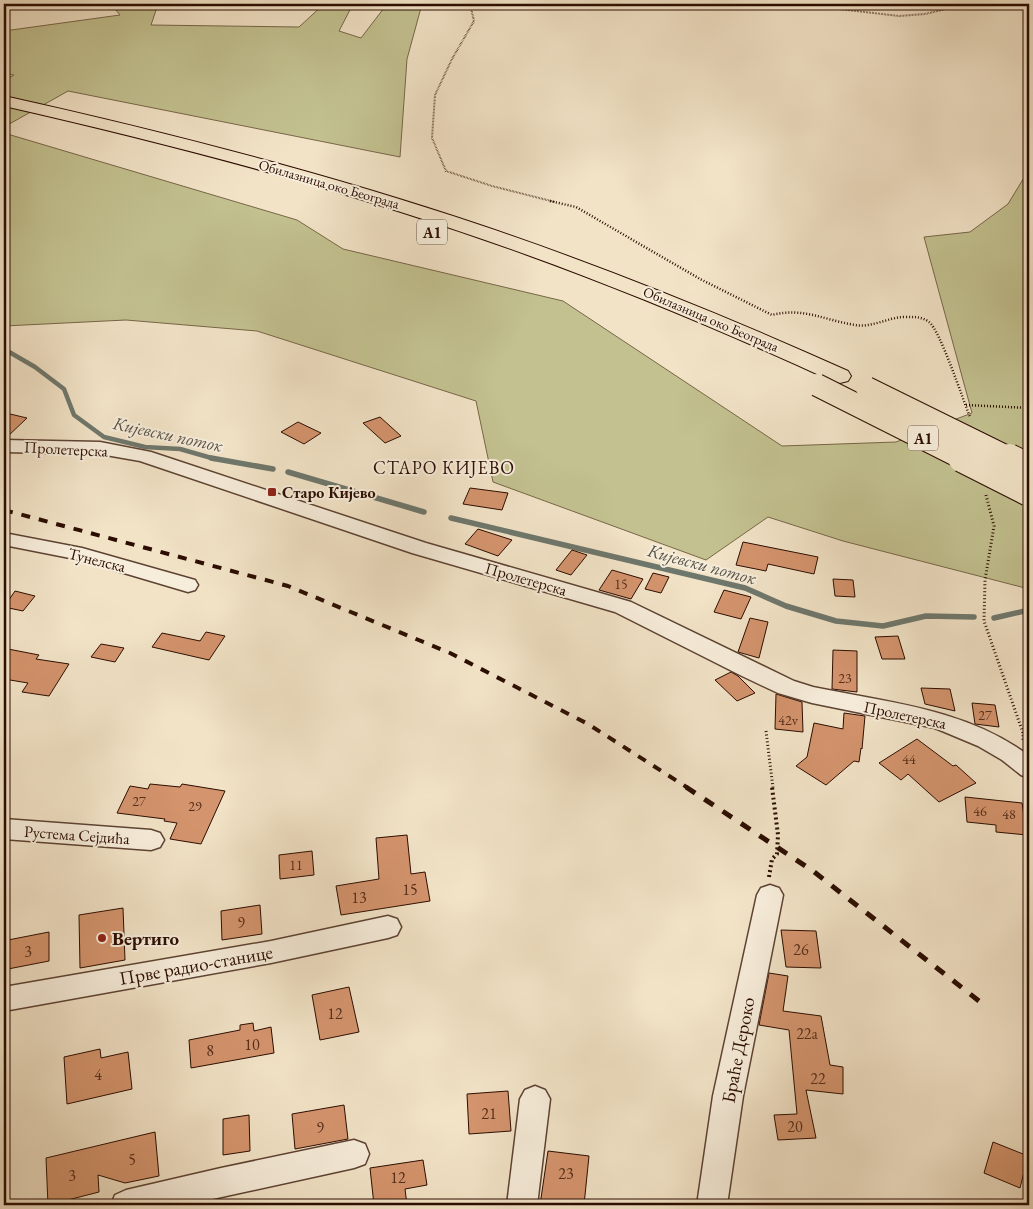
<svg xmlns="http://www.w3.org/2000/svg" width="1033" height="1209" font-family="'EB Garamond',serif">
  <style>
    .green { fill: #c3c190; stroke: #776648 }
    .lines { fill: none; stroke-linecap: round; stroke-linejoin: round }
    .stream-far1 { stroke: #6e776c; stroke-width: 4.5 }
    .stream { stroke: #6e776c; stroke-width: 5.5 }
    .building { fill: #d4946d; stroke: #2b0c00 }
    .minor-casing { stroke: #5d4232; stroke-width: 3 }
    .highway-casing { stroke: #2b0c00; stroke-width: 2 }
    .path-far3 { stroke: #2b0c00; stroke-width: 2; stroke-dasharray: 0.5 1; stroke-linecap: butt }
    .path-far2 { stroke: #2b0c00; stroke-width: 2.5; stroke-dasharray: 1 2; stroke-linecap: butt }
    .path-far1 { stroke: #2b0c00; stroke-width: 3; stroke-dasharray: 1 2.5; stroke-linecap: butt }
    .path { stroke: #2b0c00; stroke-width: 4; stroke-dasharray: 2 3; stroke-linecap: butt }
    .minor { fill: #f7eddb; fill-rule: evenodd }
    .highway { fill: #f2e3c7; fill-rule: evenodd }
    .rail-far1 { stroke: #2b0c00; stroke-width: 4; stroke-dasharray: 9 9; stroke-linecap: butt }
    .rail { stroke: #2b0c00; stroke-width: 5; stroke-dasharray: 11 11; stroke-linecap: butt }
    .highway-bridge-far1-casing { stroke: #2b0c00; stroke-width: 24; stroke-linecap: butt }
    .highway-bridge-casing { stroke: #2b0c00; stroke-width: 30; stroke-linecap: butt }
    .highway-bridge-far1 { stroke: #f2e3c7; stroke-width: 22 }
    .highway-bridge { stroke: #f2e3c7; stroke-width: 28 }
    .poi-dot { fill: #8f2418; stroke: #f7eddb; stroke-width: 2 }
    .labels { text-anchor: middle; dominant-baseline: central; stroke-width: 4; stroke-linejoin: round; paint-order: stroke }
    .far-street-label { font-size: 14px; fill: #2b0c00; stroke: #f7eddb }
    .number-label { font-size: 14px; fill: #552e1b }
    .shield { fill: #f7eddb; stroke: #685042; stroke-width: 1 }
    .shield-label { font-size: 15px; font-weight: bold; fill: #2b0c00 }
    .street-label { font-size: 16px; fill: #2b0c00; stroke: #f7eddb }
    .poi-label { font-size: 16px; font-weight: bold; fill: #2b0c00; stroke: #f7eddb; text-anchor: start }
    .near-number-label { font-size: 16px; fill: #552e1b }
    .water-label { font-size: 18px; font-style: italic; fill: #585348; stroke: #f7eddb }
    .neighbourhood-label { font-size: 18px; letter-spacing: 1px; fill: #2b0c00; stroke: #f7eddb }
    .near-poi-label { font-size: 19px; font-weight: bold; fill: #2b0c00; stroke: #f7eddb; text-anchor: start }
    .near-street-label { font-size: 19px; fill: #2b0c00; stroke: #f7eddb }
  </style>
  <rect width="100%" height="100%" fill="#f2e3c7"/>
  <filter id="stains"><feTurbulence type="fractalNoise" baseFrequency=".004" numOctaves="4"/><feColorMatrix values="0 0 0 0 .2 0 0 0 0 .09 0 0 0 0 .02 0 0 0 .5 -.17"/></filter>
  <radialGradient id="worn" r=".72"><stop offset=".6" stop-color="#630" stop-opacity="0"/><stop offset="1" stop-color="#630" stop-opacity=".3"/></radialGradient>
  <g class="green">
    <path d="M111,4H158L151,25L299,27L324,4H353L339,31L361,38L387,4H422L407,59L400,157L68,91L4,127V81L14,75L4,74V31L120,15Z"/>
    <path d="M4,133L297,220L343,249L563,301L782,446L896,442L972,413L924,237L970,232L1008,204L1025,176L1029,175V589L843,541L768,517L706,560L493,482L476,401L257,331L126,320L4,326Z"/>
  </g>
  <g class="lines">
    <path class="stream-far1" d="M4,349L35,367L64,389L74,415L104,437L145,447L180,449L215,459"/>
    <g class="stream">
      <path d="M211,458L273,469"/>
      <path d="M288,472L424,512"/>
      <path d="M451,518L745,588L786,606L836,621L883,626L926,616L974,617"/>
      <path d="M994,618L1029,610"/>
    </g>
  </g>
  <g class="building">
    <path d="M10,414L27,418L6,438H4V420Z"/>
    <path d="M380,417L401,436L385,443L363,423Z"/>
    <path d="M298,422L321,433L304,444L281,432Z"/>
    <path d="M470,488L508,493L502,510L463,504Z"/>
    <path d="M478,529L512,540L498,556L465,544Z"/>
    <path d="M743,542L818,557L814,574L768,564L766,571L736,565Z"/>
    <path d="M572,550L587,555L571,575L556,570Z"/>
    <path d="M612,570L643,579L631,599L599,590Z"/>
    <path d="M653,573L669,577L661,593L645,589Z"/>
    <path d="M833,579L853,580L855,597L835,596Z"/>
    <path d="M724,590L751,597L741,619L714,612Z"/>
    <path d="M15,591L35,596L23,611L4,607Z"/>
    <path d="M750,618L768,622L759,658L738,652Z"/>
    <path d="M206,632L225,636L209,660L152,647L162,633L200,641Z"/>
    <path d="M898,636L905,659H882L875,637Z"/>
    <path d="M101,644L124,648L115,662L91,657Z"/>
    <path d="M8,649L39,655L36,659L69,664L49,696L22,692L28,683L4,679V655Z"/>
    <path d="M833,650L857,651V692L832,689Z"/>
    <path d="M731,672L738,676L755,693L737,701L715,680Z"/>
    <path d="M921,688L950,689L955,711L925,704Z"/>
    <path d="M776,694L802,702L803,732L775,729Z"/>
    <path d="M972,703L995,705L999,727L975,724Z"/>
    <path d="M844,713L865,716L862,749L861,748L859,762L854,761L826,785L796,766L807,757L814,723L843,729Z"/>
    <path d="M917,739L953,766L956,765L976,783L939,802L908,774L901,780L879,763Z"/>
    <path d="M150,784L180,787L182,784L225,791L201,844L170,839L177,823L164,821L165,819L117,813L130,786L148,789Z"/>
    <path d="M965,797L1022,803L1027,835L996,832V825L967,822Z"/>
    <path d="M407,835L411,874L425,872L430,901L341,915L336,886L379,879L376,838Z"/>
    <path d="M312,851L314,875L280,879L279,855Z"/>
    <path d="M260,905L262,934L222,940L221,911Z"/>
    <path d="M123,908L125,960L80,968L79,915Z"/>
    <path d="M781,930L816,931L821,968L786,967Z"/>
    <path d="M49,932V961L8,969V940Z"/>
    <path d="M769,973L788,976L783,1011L821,1016L830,1065L843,1067V1094L806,1090L816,1138L778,1140L774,1115L797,1114L789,1030L759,1025Z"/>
    <path d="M349,987L359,1032L320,1040L312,995Z"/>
    <path d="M253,1023L254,1031L271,1027L274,1053L191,1068L189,1040L240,1030V1025Z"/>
    <path d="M100,1049L101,1058L128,1052L132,1089L67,1104L64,1057Z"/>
    <path d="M508,1091L511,1131L469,1134L467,1094Z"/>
    <path d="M344,1105L348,1139L295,1149L292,1114Z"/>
    <path d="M249,1115L250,1151L223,1155V1119Z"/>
    <path d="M155,1132L159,1176L125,1183L98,1175L99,1192L48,1205L46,1158Z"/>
    <path d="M993,1142L1028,1156L1020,1188L984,1173Z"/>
    <path d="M548,1151L589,1156L584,1205H540Z"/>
    <path d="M423,1160L427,1185L405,1189L407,1205H374L370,1168Z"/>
  </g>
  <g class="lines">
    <g class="minor-casing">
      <g id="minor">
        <path d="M4,440L100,442L151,452L426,543L631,602L794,681L813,687C886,702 968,709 1029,756V778L1021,775L1002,760L978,746L935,728L812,703L778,693L742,676L615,612L412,553L140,461L100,454L4,452Z"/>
        <path d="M4,533L82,548L195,580L198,585L195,590L188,592L80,560L4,545Z"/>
        <path d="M4,819L151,830L160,833L164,840L160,847L151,850L4,839Z"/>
        <path d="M770,885L779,888L783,895L743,1096L727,1205H697L713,1096L757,895L761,888Z"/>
        <path d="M388,916L397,919L401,927L397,935L388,938L271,963L4,1011V987L271,941Z"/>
        <path d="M535,1086L545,1090L550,1099L537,1205H507L520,1099L525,1090Z"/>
        <path d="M354,1140L365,1144L369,1154L365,1164L354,1168L185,1205H111L115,1195L126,1190L221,1168Z"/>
      </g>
    </g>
    <g class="highway-casing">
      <path id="highway" d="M4,96C166,132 326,173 483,226C607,268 728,317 848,371L851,376L848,381L840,383L832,381C693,317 552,260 407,214C274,171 140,137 4,106Z"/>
    </g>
    <g class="path-far3">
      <path d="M470,4L474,21L452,59L435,95L432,138L446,171L492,186L555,202"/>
      <path d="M796,4L899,16L925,14L967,4"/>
      <path d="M1022,4L1029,5"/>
    </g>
    <g class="path-far2">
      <path d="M550,201L576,207L700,279L772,315C803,307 824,320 855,325C871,328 887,318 903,317C913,317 921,316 929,322C940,330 963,400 970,417"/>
      <path d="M966,405L1029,408"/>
    </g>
    <g class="path-far1">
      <path d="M986,495L994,526L985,580L984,621L1023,733V740"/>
      <path d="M766,731L773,788"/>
    </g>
    <path class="path" d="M769,877L772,859L777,854L778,835L772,787"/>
    <use href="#minor" class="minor"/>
    <use href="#highway" class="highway"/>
    <path class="rail-far1" d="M4,510L288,586L450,653L588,724L688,788"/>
    <path class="rail" d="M686,787L813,871L979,1001"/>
    <g class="highway-bridge-far1-casing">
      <g id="highway-bridge-far1">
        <path d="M817,385L964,459"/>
        <path d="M867,388L1011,459"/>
      </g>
    </g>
    <g class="highway-bridge-casing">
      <g id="highway-bridge">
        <path d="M962,458L1029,492"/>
        <path d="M1009,458L1029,468"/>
      </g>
    </g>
    <use href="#highway-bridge-far1" class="highway-bridge-far1"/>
    <use href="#highway-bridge" class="highway-bridge"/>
  </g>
  <g class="poi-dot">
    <rect x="267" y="487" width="10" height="10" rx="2.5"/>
    <circle cx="102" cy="938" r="5"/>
  </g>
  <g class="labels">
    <g class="far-street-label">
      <text transform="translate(329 184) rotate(16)">Обилазница око Београда</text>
      <text transform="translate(711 319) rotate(23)">Обилазница око Београда</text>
    </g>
    <g class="number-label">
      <text x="621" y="584">15</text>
      <text x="845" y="678">23</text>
      <text x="985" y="715">27</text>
      <text x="788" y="720">42v</text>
      <text x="909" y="759">44</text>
      <text x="139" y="801">27</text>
      <text x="195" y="806">29</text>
      <text x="980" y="811">46</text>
      <text x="1009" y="814">48</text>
      <text x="296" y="865">11</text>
    </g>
    <g class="shield">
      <rect x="417" y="219.5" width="30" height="25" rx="4"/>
      <rect x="908" y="425.5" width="30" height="25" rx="4"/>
    </g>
    <g class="shield-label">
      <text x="432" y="232">A1</text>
      <text x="923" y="438">A1</text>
    </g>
    <g class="street-label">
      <text transform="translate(66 449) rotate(3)">Пролетерска</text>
      <text transform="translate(97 560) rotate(14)">Тунелска</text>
      <text transform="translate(526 579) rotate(16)">Пролетерска</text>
      <text transform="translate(905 715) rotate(12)">Пролетерска</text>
      <text transform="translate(77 835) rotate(4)">Рустема Сејдића</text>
    </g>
    <g class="poi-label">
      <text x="282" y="492">Старо Кијево</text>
    </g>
    <g class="near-number-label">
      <text x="410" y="889">15</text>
      <text x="359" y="897">13</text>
      <text x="241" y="922">9</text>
      <text x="801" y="949">26</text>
      <text x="28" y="951">3</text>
      <text x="335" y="1013">12</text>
      <text x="807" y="1033">22a</text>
      <text x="252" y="1044">10</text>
      <text x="210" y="1050">8</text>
      <text x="98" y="1074">4</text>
      <text x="818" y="1078">22</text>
      <text x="489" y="1113">21</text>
      <text x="795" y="1126">20</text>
      <text x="320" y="1127">9</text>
      <text x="132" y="1159">5</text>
      <text x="566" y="1173">23</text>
      <text x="72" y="1175">3</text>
      <text x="398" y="1177">12</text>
    </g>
    <g class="water-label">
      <text transform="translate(168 434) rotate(12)">Кијевски поток</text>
      <text transform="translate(702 564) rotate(15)">Кијевски поток</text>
    </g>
    <g class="neighbourhood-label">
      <text x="444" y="467">СТАРО КИЈЕВО</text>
    </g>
    <g class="near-poi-label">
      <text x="112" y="938">Вертиго</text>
    </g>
    <g class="near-street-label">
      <text transform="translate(196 965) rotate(-10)">Прве радио-станице</text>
      <text transform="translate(738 1050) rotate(-79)">Браће Дероко</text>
    </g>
  </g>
  <rect width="1033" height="1209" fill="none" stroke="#f2e3c7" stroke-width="20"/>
  <rect x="5" y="5" width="1023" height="1199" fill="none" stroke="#2b0c00" stroke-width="2.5"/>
  <rect x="10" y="10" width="1013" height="1189" fill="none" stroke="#2b0c00"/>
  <rect width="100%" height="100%" filter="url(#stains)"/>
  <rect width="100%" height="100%" fill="url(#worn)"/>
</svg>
